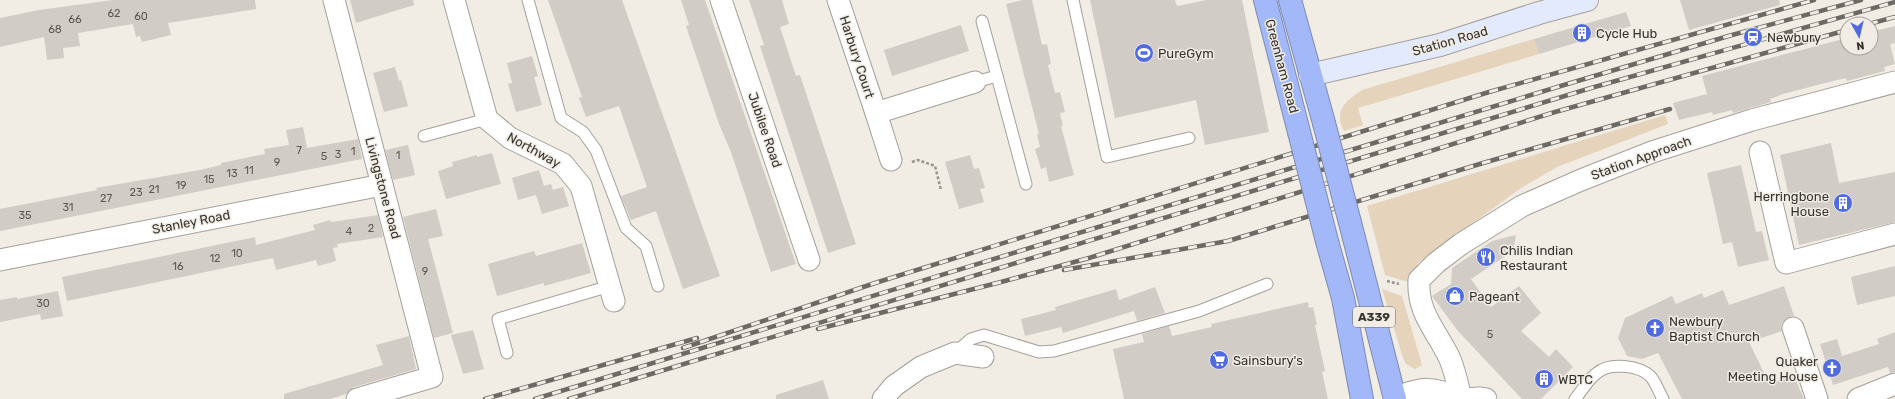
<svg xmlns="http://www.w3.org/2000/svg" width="1895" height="399" font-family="Rubik,sans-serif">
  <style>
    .green { fill: #e5d3bb }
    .building { fill: #d1ccc5 }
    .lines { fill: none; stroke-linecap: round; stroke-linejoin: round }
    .lane-casing { stroke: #a5a09a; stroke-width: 13 }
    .street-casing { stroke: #a5a09a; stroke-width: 23 }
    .secondary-casing { stroke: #a5a09a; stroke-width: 24 }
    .highway-casing { stroke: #7d8ab2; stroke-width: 24 }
    .path { stroke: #999590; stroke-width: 2.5; stroke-dasharray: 3 2; stroke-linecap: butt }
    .lane { stroke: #fff; stroke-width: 11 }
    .street { stroke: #fff; stroke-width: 21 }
    .secondary { stroke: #e3eafd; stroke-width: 22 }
    .highway { stroke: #a3b8f8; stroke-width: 22 }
    .rail-casing { stroke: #6d6a65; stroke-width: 4.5 }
    .rail { stroke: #f1ece4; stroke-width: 3; stroke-dasharray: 9; stroke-linecap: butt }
    .highway-bridge-casing { stroke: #7d8ab2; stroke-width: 24; stroke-linecap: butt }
    .highway-bridge { stroke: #a3b8f8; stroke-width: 22 }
    .labels { text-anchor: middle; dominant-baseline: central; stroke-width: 3; stroke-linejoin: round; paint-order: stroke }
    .number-label { font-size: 11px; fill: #5d5a56 }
    .shield { fill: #f1ece4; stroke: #6e6b67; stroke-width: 1 }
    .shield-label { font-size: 12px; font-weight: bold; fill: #363431 }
    .poi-label { font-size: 13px; fill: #363431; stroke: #f1ece4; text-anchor: start }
    .street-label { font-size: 13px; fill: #363431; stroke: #f1ece4 }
  </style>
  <rect width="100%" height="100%" fill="#f1ece4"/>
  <g class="green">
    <path d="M1534,39L1539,54L1358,108L1363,125L1344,131C1333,110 1346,101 1362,90Z"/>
    <path d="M1665,115L1668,124L1557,167L1521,188L1418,263L1412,283L1385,275L1367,206Z"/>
    <path d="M1382,289L1402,296L1422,365L1415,369L1406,364L1402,355Z"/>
  </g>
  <g class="building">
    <path d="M113,0H255L256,9L168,23L171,35L142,42L140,36L136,37L133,24L78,33L80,46L63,48L64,58L47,60L44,37L0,47V18L39,10Z"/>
    <path d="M350,0H413L414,5L356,23Z"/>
    <path d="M548,0H622L720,276L683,289L656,211L631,220L621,196L647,187L619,106L586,117L579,98L582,97Z"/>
    <path d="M681,0H705L796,264L771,272L731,152L719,124L686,26L689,25Z"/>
    <path d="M749,0H782L789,24L780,27L796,76L800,75L856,244L828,253L760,46L764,45Z"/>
    <path d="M1023,0H1032L1042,45L1047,44L1051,64L1048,65L1055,93L1060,92L1065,112L1060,113L1063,126H1061L1074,175L1049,182L1046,167L1041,169L1035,149L1040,147L1037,134H1039L1006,4Z"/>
    <path d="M1090,0H1175L1177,6L1207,0H1242L1269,132L1205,145L1196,100L1115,118Z"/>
    <path d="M1680,0H1779L1780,5L1689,30Z"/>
    <path d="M1626,12L1631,26L1539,54L1534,39Z"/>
    <path d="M961,25L969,51L892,76L884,50Z"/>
    <path d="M1895,26V43L1890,44L1895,64L1884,67L1885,71L1847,81L1846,78L1829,82L1783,94L1770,99L1771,102L1733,113L1732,110L1713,115L1712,112L1679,120L1673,103L1707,94L1702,76L1847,38V48H1871V32Z"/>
    <path d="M532,56L538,76L534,77L542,105L516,112L508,84L512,83L507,63Z"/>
    <path d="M395,67L399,81L401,80L408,106L384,112L373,73Z"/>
    <path d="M303,127L307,148L358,139L362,159L0,231V209L97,190L96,188L200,170L221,165V163L265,154L264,149L289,145L286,130Z"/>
    <path d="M1831,143L1839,183L1895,172V222L1799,245L1780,155Z"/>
    <path d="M408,145L415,175L393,180L385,150Z"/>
    <path d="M492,153L501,184L446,199L438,171L453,166L452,162L477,155V157Z"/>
    <path d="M970,155L974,169L979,168L985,188L980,189L984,202L959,209L945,162Z"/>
    <path d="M1741,165L1756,232L1762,231L1769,260L1738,267L1732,242L1723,244L1707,173Z"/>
    <path d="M539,170L544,186L551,184L553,190L563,187L569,206L542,214L536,195L518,200L512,178Z"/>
    <path d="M436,209L443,236L428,239L453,333L434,338L403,217Z"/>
    <path d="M378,215L383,237L337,244L338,247L333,248L336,261L318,266L316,260L276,270L273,258L67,301L62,277L255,237L256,245L315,230L313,225L330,220L331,222Z"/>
    <path d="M1516,235L1513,251L1471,279L1491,307L1519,286L1541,313L1521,331L1549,357L1556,349L1573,367L1541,399H1522L1458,331L1432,296L1451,284L1452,268L1492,241Z"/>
    <path d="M582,243L591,273L544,286V283L497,296L488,264L534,251L536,256Z"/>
    <path d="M1895,266V296L1857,305L1851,277Z"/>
    <path d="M1784,286L1794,316L1789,317L1784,320L1781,325L1782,331L1749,342L1770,385L1793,374L1804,399H1682L1658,353L1642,359L1627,356L1618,338L1625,318L1672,296L1676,304L1702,293L1704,298L1723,290L1729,305Z"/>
    <path d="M1155,287L1165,313L1137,321L1134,311L1063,333L1061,327L1025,336L1021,319L1056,310L1055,307L1116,289L1119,300Z"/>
    <path d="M58,291L63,316L41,320L40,314L0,322V300L17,297V299Z"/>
    <path d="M1308,302L1309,308L1313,307L1317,325H1315L1325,371L1322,372L1328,399H1124L1113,349L1144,342L1142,334L1169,326L1172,336L1212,327L1211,324Z"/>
    <path d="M473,330L484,369L463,374L451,335Z"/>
    <path d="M1895,332V372L1890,373L1888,367L1833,385L1820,344L1837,339L1842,356L1879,344L1877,339Z"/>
    <path d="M409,336L416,369L354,387L346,394L330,399H284V394L383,365L376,345Z"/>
    <path d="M823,380L829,399H776V395Z"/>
  </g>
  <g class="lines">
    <g class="lane-casing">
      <g id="lane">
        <path d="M528,0L561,118L583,132L596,150L626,228L646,246L658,286"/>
        <path d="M1073,0L1107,157L1189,138"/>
        <path d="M982,21L997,76"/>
        <path d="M975,82L997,76L1026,184"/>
        <path d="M424,136L487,119"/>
        <path d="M507,353L498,319L610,286"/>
        <path d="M955,353L971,339L984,335L1039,352L1054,351L1199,311L1267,284"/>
        <path d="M1575,399C1582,391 1588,379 1597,373C1609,362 1640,365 1651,377C1656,383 1659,392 1663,399"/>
      </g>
    </g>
    <g class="street-casing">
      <g id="street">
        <path d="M334,0L432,377L357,399"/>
        <path d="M454,0L487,119L510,138L563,164L581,186L614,301"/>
        <path d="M721,0L809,260"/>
        <path d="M838,0L876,113L975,82"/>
        <path d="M876,113L891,160"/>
        <path d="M1760,152L1786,263L1895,234"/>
        <path d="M0,260L382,185"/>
        <path d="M1793,328L1817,399"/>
        <path d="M1395,397C1427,387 1429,386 1461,399"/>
        <path d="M883,399L894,386L921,367L955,353L983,357"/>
        <path d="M1461,399C1458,385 1455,370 1449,357C1436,330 1417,313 1419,280L1436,263L1461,244L1522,206L1581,180L1652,152L1752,120L1895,82"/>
        <path d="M1462,399L1479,398L1486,399"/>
        <path d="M1858,399L1895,384"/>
      </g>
    </g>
    <g class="secondary-casing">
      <path id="secondary" d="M1310,75L1440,45L1539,13L1587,0"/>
    </g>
    <g class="highway-casing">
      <g id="highway">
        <path d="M1265,0L1299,132"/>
        <path d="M1290,0L1324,123"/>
        <path d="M1354,238L1395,399"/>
        <path d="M1328,245L1343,298L1362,399"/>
      </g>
    </g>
    <g class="path">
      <path d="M912,162L918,160L935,166L941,190"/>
      <path d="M1387,281L1399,284"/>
    </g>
    <use href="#lane" class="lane"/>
    <use href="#street" class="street"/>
    <use href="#secondary" class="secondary"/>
    <use href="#highway" class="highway"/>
    <g class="rail-casing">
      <g id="rail">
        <path d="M1869,24L1895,17"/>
        <path d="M1064,270L1228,241L1483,163L1670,109"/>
        <path d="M818,329L1001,282L1089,258L1555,112L1847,30"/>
        <path d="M683,348L875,283L1489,92L1814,0"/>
        <path d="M485,399L697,338"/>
        <path d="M535,399L1564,85L1732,35L1861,0"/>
        <path d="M569,399L1591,88L1895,2"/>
      </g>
    </g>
    <use href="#rail" class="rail"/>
    <g class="highway-bridge-casing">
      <g id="highway-bridge">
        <path d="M1324,123L1354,238"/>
        <path d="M1299,132L1328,245"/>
      </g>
    </g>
    <use href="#highway-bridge" class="highway-bridge"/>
  </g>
  <defs>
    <g id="building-disc" transform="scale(1)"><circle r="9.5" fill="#506be0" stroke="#f1ece4"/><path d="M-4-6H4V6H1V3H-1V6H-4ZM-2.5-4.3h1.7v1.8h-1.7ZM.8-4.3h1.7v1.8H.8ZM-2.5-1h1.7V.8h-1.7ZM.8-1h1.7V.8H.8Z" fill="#fff"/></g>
    <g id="station-disc" transform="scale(1)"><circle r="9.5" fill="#506be0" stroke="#f1ece4"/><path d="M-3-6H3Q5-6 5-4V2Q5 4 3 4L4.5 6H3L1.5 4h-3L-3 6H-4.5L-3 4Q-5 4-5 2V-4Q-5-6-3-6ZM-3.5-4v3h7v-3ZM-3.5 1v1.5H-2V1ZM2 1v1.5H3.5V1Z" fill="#fff"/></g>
    <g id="stadium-disc" transform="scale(1)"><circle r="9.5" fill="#506be0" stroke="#f1ece4"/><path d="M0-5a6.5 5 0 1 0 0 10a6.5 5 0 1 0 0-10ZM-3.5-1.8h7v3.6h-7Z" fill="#fff"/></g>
    <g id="restaurant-disc" transform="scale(1)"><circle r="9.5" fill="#506be0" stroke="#f1ece4"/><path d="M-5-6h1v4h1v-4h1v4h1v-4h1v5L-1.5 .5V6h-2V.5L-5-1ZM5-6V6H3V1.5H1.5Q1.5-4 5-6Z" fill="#fff"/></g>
    <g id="shop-disc" transform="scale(1)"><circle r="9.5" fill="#506be0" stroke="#f1ece4"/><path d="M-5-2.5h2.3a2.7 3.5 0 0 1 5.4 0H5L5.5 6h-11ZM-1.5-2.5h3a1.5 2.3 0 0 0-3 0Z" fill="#fff"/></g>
    <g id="church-disc" transform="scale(1)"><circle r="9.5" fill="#506be0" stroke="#f1ece4"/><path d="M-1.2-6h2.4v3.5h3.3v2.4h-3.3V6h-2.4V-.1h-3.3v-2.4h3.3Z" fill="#fff"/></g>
    <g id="supermarket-disc" transform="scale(1)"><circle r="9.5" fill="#506be0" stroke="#f1ece4"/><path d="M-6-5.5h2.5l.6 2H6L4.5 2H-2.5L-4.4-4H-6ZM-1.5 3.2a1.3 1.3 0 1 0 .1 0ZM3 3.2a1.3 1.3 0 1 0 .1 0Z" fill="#fff"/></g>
  </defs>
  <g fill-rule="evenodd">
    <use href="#building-disc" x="1582" y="33"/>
    <use href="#station-disc" x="1753" y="37"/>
    <use href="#stadium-disc" x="1144" y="53"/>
    <use href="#building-disc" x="1843" y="203"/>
    <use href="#restaurant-disc" x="1486" y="257"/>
    <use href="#shop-disc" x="1455" y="296"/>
    <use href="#church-disc" x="1655" y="328"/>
    <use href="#supermarket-disc" x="1219" y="360"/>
    <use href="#church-disc" x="1832" y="368"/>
    <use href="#building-disc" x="1544" y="379"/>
  </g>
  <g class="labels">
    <g class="number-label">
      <text x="114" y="13">62</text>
      <text x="141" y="16">60</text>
      <text x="75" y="19">66</text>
      <text x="55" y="29">68</text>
      <text x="299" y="150">7</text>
      <text x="353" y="151">1</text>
      <text x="338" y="154">3</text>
      <text x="398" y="155">1</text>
      <text x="324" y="156">5</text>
      <text x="277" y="162">9</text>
      <text x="249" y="170">11</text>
      <text x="232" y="173">13</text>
      <text x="209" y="179">15</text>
      <text x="181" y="185">19</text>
      <text x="154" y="189">21</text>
      <text x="136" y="192">23</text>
      <text x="106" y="198">27</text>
      <text x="68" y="207">31</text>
      <text x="25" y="215">35</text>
      <text x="371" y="228">2</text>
      <text x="349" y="231">4</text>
      <text x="237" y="253">10</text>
      <text x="215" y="258">12</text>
      <text x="178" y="266">16</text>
      <text x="425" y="271">9</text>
      <text x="43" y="303">30</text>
      <text x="1490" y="334">5</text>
    </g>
    <rect class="shield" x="1353" y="307" width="42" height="20" rx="3"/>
    <g class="shield-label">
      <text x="1374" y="317">A339</text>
    </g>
    <g class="poi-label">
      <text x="1596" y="33">Cycle Hub</text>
      <text x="1767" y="37">Newbury</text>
      <text x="1158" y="53">PureGym</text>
      <text x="1829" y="196" text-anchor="end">Herringbone<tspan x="1829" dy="15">House</tspan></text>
      <text x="1500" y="250">Chilis Indian<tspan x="1500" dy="15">Restaurant</tspan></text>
      <text x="1469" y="296">Pageant</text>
      <text x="1669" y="321">Newbury<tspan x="1669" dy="15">Baptist Church</tspan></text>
      <text x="1233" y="360">Sainsbury's</text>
      <text x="1818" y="361" text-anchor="end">Quaker<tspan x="1818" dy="15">Meeting House</tspan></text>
      <text x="1558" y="379">WBTC</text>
    </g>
    <g class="street-label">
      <text transform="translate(1450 41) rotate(-16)">Station Road</text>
      <text transform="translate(857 57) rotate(72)">Harbury Court</text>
      <text transform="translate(1282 66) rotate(75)">Greenham Road</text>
      <text transform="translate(765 130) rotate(71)">Jubilee Road</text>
      <text transform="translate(534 150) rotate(29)">Northway</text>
      <text transform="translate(1641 158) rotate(-20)">Station Approach</text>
      <text transform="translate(383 188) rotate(75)">Livingstone Road</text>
      <text transform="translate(191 222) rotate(-11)">Stanley Road</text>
    </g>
  </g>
  <g transform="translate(1859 36) rotate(172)"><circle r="19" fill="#f1ece4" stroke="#a6a29c"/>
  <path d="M0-3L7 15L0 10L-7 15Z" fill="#506be0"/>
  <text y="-6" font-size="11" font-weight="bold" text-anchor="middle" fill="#363431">N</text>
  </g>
</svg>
